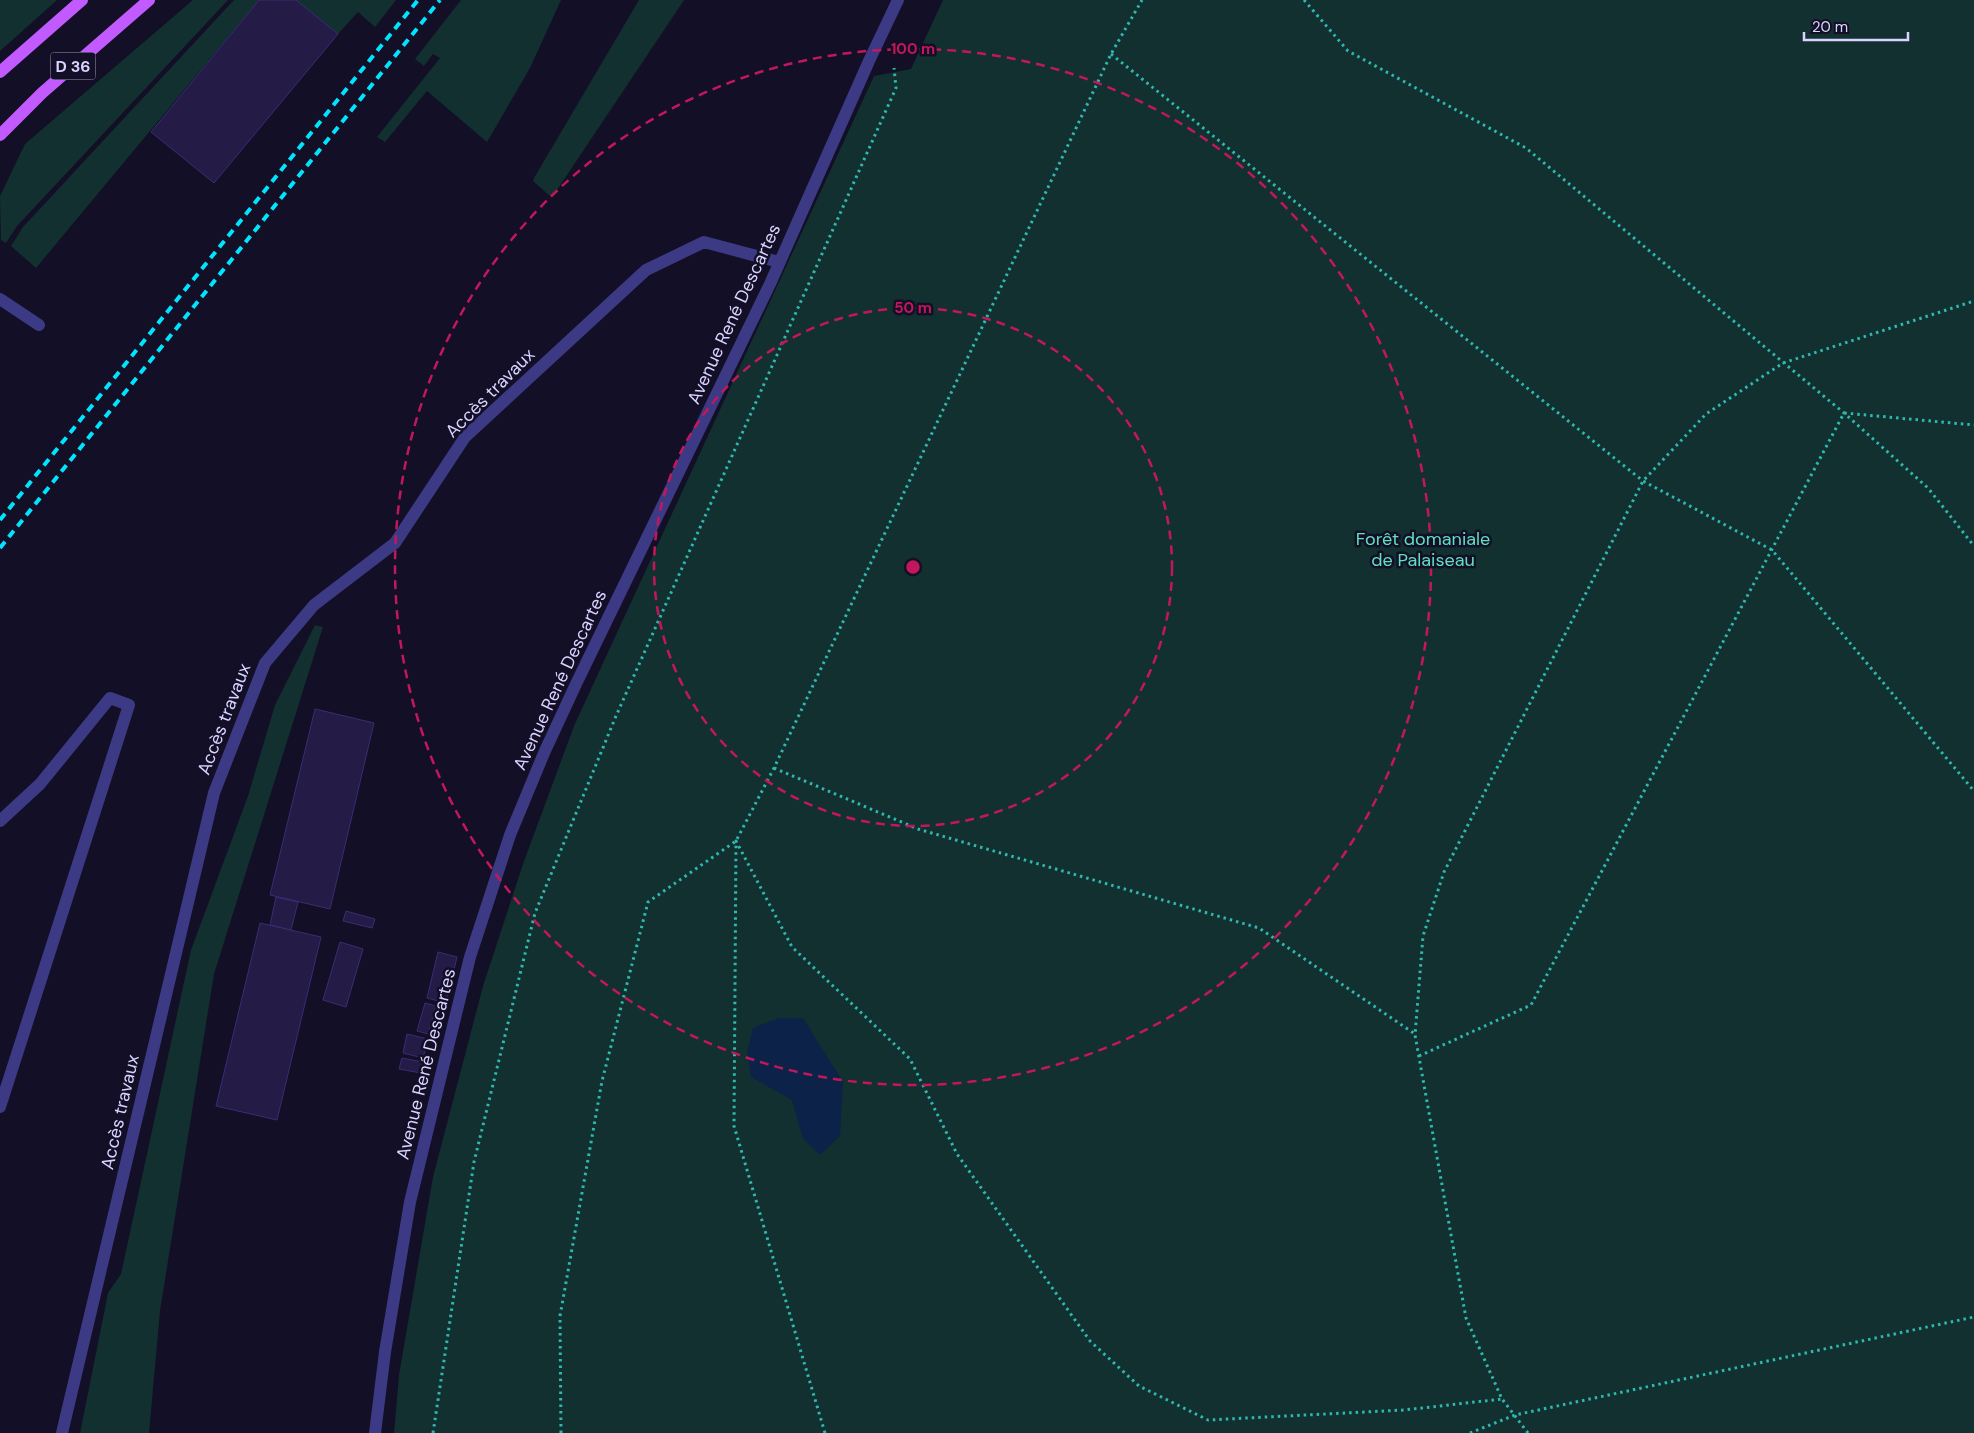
<svg xmlns="http://www.w3.org/2000/svg" width="1974" height="1433" font-family="'DM Sans',sans-serif">
  <style>
    .green { fill: #12302f }
    .water { fill: #0c2248 }
    .building { fill: #241b47; stroke: #3b2d73 }
    .lines { fill: none; stroke-linecap: round; stroke-linejoin: round }
    .path { stroke: #2fb8b0; stroke-width: 3; stroke-dasharray: 2.5 4; stroke-linecap: butt }
    .lane { stroke: #3d3a85; stroke-width: 12 }
    .street { stroke: #3d3a85; stroke-width: 12 }
    .primary { stroke: #c25bff; stroke-width: 12 }
    .rail { stroke: #00e5ff; stroke-width: 4; stroke-dasharray: 8 6; stroke-linecap: butt }
    .ring { fill: none; stroke: #c2185b; stroke-width: 2.5; stroke-dasharray: 9 6 }
    .labels { text-anchor: middle; dominant-baseline: central; stroke-width: 5; stroke-linejoin: round; paint-order: stroke }
    .shield { fill: #130f26; stroke: #9e99be; stroke-width: 1 }
    .shield-label { font-size: 16px; font-weight: bold; fill: #d9d4ff }
    .street-label { font-size: 18px; fill: #d9d4ff; stroke: #130f26 }
    .park-label { font-size: 18px; fill: #5fe0c0; stroke: #130f26 }
    .centre { fill: #c2185b; stroke: #130f26; stroke-width: 2.5 }
    .ring-label { font-size: 15px; text-anchor: middle; font-weight: bold; fill: #c2185b; stroke: #130f26; stroke-width: 5; stroke-linejoin: round; paint-order: stroke }
  </style>
  <rect width="100%" height="100%" fill="#130f26"/>
  <g class="green">
    <path d="M0,0H57L0,51Z"/>
    <path d="M193,0H228L17,226L6,243L1,240L0,196L25,144Z"/>
    <path d="M234,0H259L36,268L11,246L23,227Z"/>
    <path d="M296,0H396L375,27L358,12L338,34Z"/>
    <path d="M461,0H561L530,68L487,142L427,91L385,142L377,137L440,58L433,54L424,66L415,59Z"/>
    <path d="M639,0H684L559,187L550,196L533,181L534,178Z"/>
    <path d="M943,0H1974V1433H394L399,1375L433,1177L483,986L523,864L574,726L874,76L911,69Z"/>
    <path d="M315,625L323,627L214,974L160,1311L149,1433H80L108,1293L121,1274L191,950L248,796L275,705Z"/>
  </g>
  <path class="water" d="M779,1018H803L843,1082L840,1136L820,1155L803,1139L792,1100L751,1077L747,1053L753,1028Z"/>
  <g class="building">
    <path d="M259,0H296L338,34L214,183L151,132Z"/>
    <path d="M315,709L374,723L330,909L270,895Z"/>
    <path d="M276,897L298,902L291,930L270,925Z"/>
    <path d="M346,911L375,919L372,928L343,921Z"/>
    <path d="M260,923L321,937L277,1120L216,1106Z"/>
    <path d="M340,942L363,949L346,1007L323,1000Z"/>
    <path d="M438,952L457,957L446,1003L427,998Z"/>
    <path d="M425,1003L436,1006L428,1034L417,1031Z"/>
    <path d="M407,1034L428,1039L423,1058L403,1053Z"/>
    <path d="M402,1058L423,1062L421,1073L399,1069Z"/>
  </g>
  <g class="lines">
    <g class="path">
      <path d="M1304,0L1348,51L1526,148L1844,413L1928,488L1974,546"/>
      <path d="M1111,54L1643,481L1772,550L1974,791"/>
      <path d="M774,768L918,829L1259,928L1415,1034"/>
      <path d="M1419,1056L1531,1005L1844,413L1974,425"/>
      <path d="M433,1433L474,1162L535,913L616,716L896,88L894,68"/>
      <path d="M561,1433L560,1316L602,1081L648,902L736,841L774,768L1111,54L1142,0"/>
      <path d="M825,1433L734,1126L736,841L792,947L910,1059L957,1154L1090,1341L1139,1386L1208,1420L1404,1410L1502,1399"/>
      <path d="M1470,1433L1515,1415L1974,1317"/>
      <path d="M1528,1433L1502,1399L1466,1318L1415,1035L1423,936L1444,872L1643,481L1706,414L1783,363L1974,301"/>
    </g>
    <g class="lane">
      <path d="M0,299L39,325"/>
      <path d="M0,821L40,784L110,698L129,705L0,1107"/>
      <path d="M62,1433L214,793L265,663L314,605L395,543L465,437L646,270L704,242L779,262"/>
    </g>
    <path class="street" d="M375,1433L385,1352L410,1202L470,957L510,835L544,753L576,684L770,284L869,61L898,0"/>
    <g class="primary">
      <path d="M0,72L82,0"/>
      <path d="M0,135L42,93L149,0"/>
    </g>
    <g class="rail">
      <path d="M0,520L418,0"/>
      <path d="M0,548L440,0"/>
    </g>
  </g>
  <g class="ring">
    <circle cx="913" cy="567" r="259"/>
    <circle cx="913" cy="567" r="518"/>
  </g>
  <g class="labels">
    <rect class="shield" x="50.5" y="52.5" width="45" height="27" rx="4"/>
    <g class="shield-label">
      <text x="73" y="66">D 36</text>
    </g>
    <g class="street-label">
      <text transform="translate(734 314) rotate(-65)">Avenue René Descartes</text>
      <text transform="translate(490 393) rotate(-45)">Accès travaux</text>
      <text transform="translate(560 680) rotate(-65)">Avenue René Descartes</text>
      <text transform="translate(224 719) rotate(-69)">Accès travaux</text>
      <text transform="translate(426 1064) rotate(-76)">Avenue René Descartes</text>
      <text transform="translate(120 1112) rotate(-77)">Accès travaux</text>
    </g>
    <g class="park-label">
      <text x="1423" y="539">Forêt domaniale<tspan x="1423" dy="21">de Palaiseau</tspan></text>
    </g>
  </g>
  <circle cx="913" cy="567" r="8" class="centre"/>
  <g class="ring-label">
    <text x="913" y="54">100 m</text>
    <text x="913" y="313">50 m</text>
  </g>
  <path d="M1804 32v8h104v-8" fill="none" stroke="#d9d4ff" stroke-width="2.5"/>
  <text x="1812" y="32" font-size="15" fill="#d9d4ff" stroke="#130f26" stroke-width="4" paint-order="stroke">20 m</text>
</svg>
